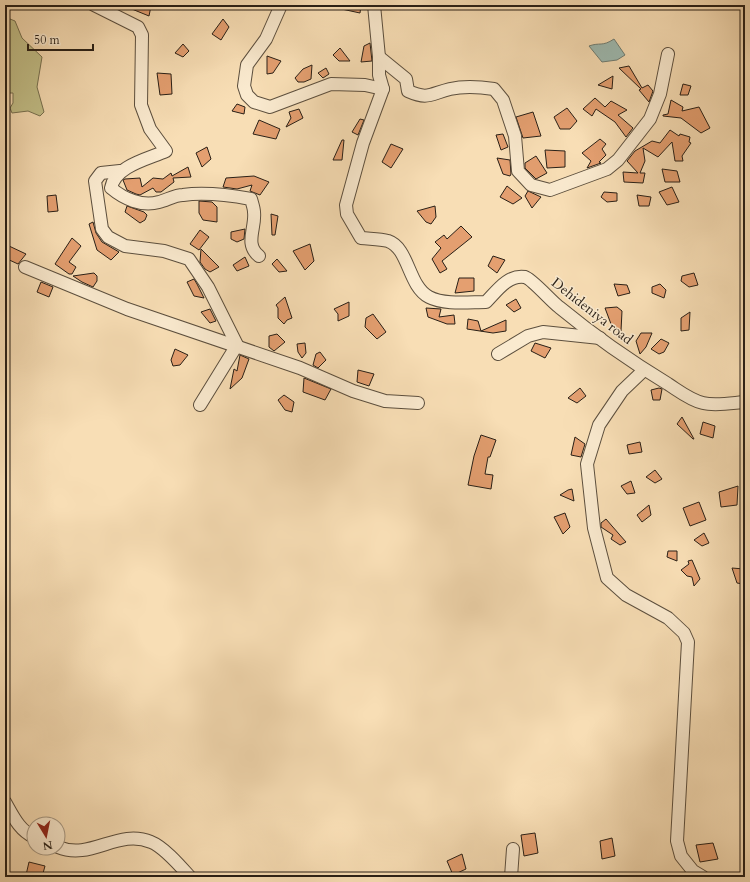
<svg xmlns="http://www.w3.org/2000/svg" width="750" height="882" font-family="Cardo,serif">
  <style>
    .green { fill: #c3c089; stroke: #767050 }
    .water { fill: #9ebbb2; stroke: #6f7d74 }
    .building { fill: #e49f70; stroke: #281f16 }
    .lines { fill: none; stroke-linecap: round; stroke-linejoin: round }
    .minor-casing { stroke: #5c4f3e; stroke-width: 14 }
    .minor { stroke: #faeacf; stroke-width: 12 }
    .labels { text-anchor: middle; dominant-baseline: central; stroke-width: 3; stroke-linejoin: round; paint-order: stroke }
    .street-label { font-size: 14px; fill: #281f16; stroke: #faeacf }
  </style>
  <rect width="100%" height="100%" fill="#f8deb5"/>
  <filter id="stains"><feTurbulence type="fractalNoise" baseFrequency=".005" numOctaves="4"/><feColorMatrix values="0 0 0 0 .2 0 0 0 0 .09 0 0 0 0 .02 0 0 0 .5 -.17"/></filter>
  <radialGradient id="worn" r=".72"><stop offset=".6" stop-color="#630" stop-opacity="0"/><stop offset="1" stop-color="#630" stop-opacity=".3"/></radialGradient>
  <path class="green" d="M5,17L15,21L22,38L42,57L37,87L44,112L40,116L28,111L12,113L10,108L13,103V93H9L5,86Z"/>
  <path class="water" d="M614,39L625,55L617,60L602,62L589,46C600,42 602,47 614,39Z"/>
  <g class="building">
    <path d="M122,5H148L151,6L149,16Z"/>
    <path d="M338,5H361L360,13L337,8Z"/>
    <path d="M223,19L229,27L221,40L212,34Z"/>
    <path d="M370,43L372,61L361,62L364,46Z"/>
    <path d="M183,44L189,51L183,57L175,53Z"/>
    <path d="M340,48L350,61H339L333,55Z"/>
    <path d="M267,56L281,61L273,73L267,74Z"/>
    <path d="M312,65L311,79L304,82H298L295,78L303,69Z"/>
    <path d="M629,66L642,88L648,85L653,91L649,102L639,90L641,89L619,68Z"/>
    <path d="M326,68L329,74L323,78L318,73Z"/>
    <path d="M157,73L171,74L172,94L160,95Z"/>
    <path d="M613,76L612,89L598,85Z"/>
    <path d="M683,84L691,86L688,95H680Z"/>
    <path d="M595,98L605,107L611,101L627,110L618,115L633,128L626,137L615,122L596,109L592,116L583,109Z"/>
    <path d="M671,100L683,107L682,111L699,107L710,128L701,133L681,118L663,116V115L668,114Z"/>
    <path d="M237,104L245,107L244,114L232,111Z"/>
    <path d="M567,108L577,121L570,129H560L554,117Z"/>
    <path d="M299,109L303,118L286,127L291,118L289,112Z"/>
    <path d="M533,112L541,136L523,138L516,117Z"/>
    <path d="M360,119L364,120L358,135L352,132Z"/>
    <path d="M259,120L280,129L276,139L253,134Z"/>
    <path d="M670,130L679,136L680,134L690,137L689,142L691,143L682,156L683,161H675L672,142L658,157L643,148L645,161L640,173H645L643,183L624,182L623,172L638,173L627,161L635,151L652,141L660,143Z"/>
    <path d="M503,134L508,147L501,150L496,135Z"/>
    <path d="M600,139L606,144L602,149L606,155L599,162L601,163L587,168L591,161L582,153Z"/>
    <path d="M342,140H344L342,160H333Z"/>
    <path d="M391,144L403,149L391,168L382,162Z"/>
    <path d="M207,147L211,159L202,167L196,153Z"/>
    <path d="M545,150L565,151V167L547,168Z"/>
    <path d="M536,156L547,173L536,179L525,168V163Z"/>
    <path d="M497,158L510,160L511,174L510,176L503,174Z"/>
    <path d="M188,167L191,177L173,178L174,182L161,192H156L153,188L140,195L136,194L127,190L123,180L125,179L140,178L142,187L153,178L163,179L171,173L172,176Z"/>
    <path d="M662,169L677,171L680,182H665Z"/>
    <path d="M254,176L269,182L260,195L250,191L252,185L237,189L223,187L226,178Z"/>
    <path d="M507,186L522,198L513,204L500,197Z"/>
    <path d="M672,187L679,202L667,205L659,192Z"/>
    <path d="M528,191L541,197L532,208L525,196Z"/>
    <path d="M604,192L617,193V201L607,202L601,197Z"/>
    <path d="M56,195L58,211L48,212L47,196Z"/>
    <path d="M637,195L651,197L649,206H639Z"/>
    <path d="M199,201L212,202L217,207V222L203,220L199,213Z"/>
    <path d="M127,206L144,212L147,215L145,220L140,223L125,212Z"/>
    <path d="M435,206L436,217L431,224L426,222L417,211Z"/>
    <path d="M271,214L278,216L275,235H272Z"/>
    <path d="M93,222L96,233L102,242L119,252L111,260L97,250L89,224Z"/>
    <path d="M461,226L472,237L442,261L447,269L440,273L432,259L441,248L435,242L444,235L447,239Z"/>
    <path d="M245,229L244,239L237,242L231,239V232Z"/>
    <path d="M200,230L209,237L199,250L190,244Z"/>
    <path d="M72,238L81,246L69,262L76,267L72,274H69L55,264Z"/>
    <path d="M310,244L314,261L305,270L293,251Z"/>
    <path d="M9,246L26,254L18,264L5,258Z"/>
    <path d="M201,249L219,267L210,272L205,269L200,262Z"/>
    <path d="M493,256L505,260L497,273L488,266Z"/>
    <path d="M245,257L249,266L237,271L233,265Z"/>
    <path d="M277,259L287,271L279,272L272,264Z"/>
    <path d="M94,273L97,276V281L93,287L82,282L73,276Z"/>
    <path d="M694,273L698,285L689,287L681,281L682,276Z"/>
    <path d="M459,278H474V291L455,293Z"/>
    <path d="M194,279L197,284L204,298L194,296L187,282Z"/>
    <path d="M41,282L53,287L49,297L37,292Z"/>
    <path d="M614,284L627,285L630,293L618,296Z"/>
    <path d="M660,284L666,290L664,298L652,293V287Z"/>
    <path d="M285,297L292,318L287,320L284,324L278,318V308L276,305Z"/>
    <path d="M516,299L521,308L514,312L506,305Z"/>
    <path d="M349,302V316L338,321V314L334,309Z"/>
    <path d="M617,307L622,311L621,331L611,324L605,308Z"/>
    <path d="M426,308L441,309L439,317L454,315L455,324H447L428,317Z"/>
    <path d="M210,309L216,321L210,323L201,312Z"/>
    <path d="M690,312L689,330L681,331V318Z"/>
    <path d="M373,314L386,332L377,339L365,327L366,318Z"/>
    <path d="M468,319L478,321L481,331L506,320V331L493,333L467,329Z"/>
    <path d="M641,333H652L646,347L640,354L636,341Z"/>
    <path d="M277,334L285,342L274,351L269,347V336Z"/>
    <path d="M661,339L669,343L664,352L659,354L651,349Z"/>
    <path d="M305,343L306,353L302,358L298,352L297,344Z"/>
    <path d="M535,343L551,348L545,358L531,351Z"/>
    <path d="M175,349L188,355L180,365L173,366L171,360Z"/>
    <path d="M320,352L326,360L318,368L313,365L316,354Z"/>
    <path d="M240,355L249,359L242,378L230,389L234,369L237,371Z"/>
    <path d="M358,370L374,374L369,386L357,382Z"/>
    <path d="M304,378L331,389L325,400L303,392Z"/>
    <path d="M580,388L586,396L577,403L568,398Z"/>
    <path d="M659,388L662,389L660,400H653L651,390Z"/>
    <path d="M284,395L294,402L292,412L285,410L278,400Z"/>
    <path d="M682,417L694,439H693L677,424Z"/>
    <path d="M703,422L715,426L713,438L700,434Z"/>
    <path d="M481,435L496,440L490,457H488L485,474L493,475L491,489L468,485L474,456Z"/>
    <path d="M575,437L585,444L581,457L571,455Z"/>
    <path d="M640,442L642,452L629,454L627,445Z"/>
    <path d="M655,470L662,479L655,483L646,477Z"/>
    <path d="M631,481L635,493L627,494L621,486Z"/>
    <path d="M738,486L737,505L721,507L719,492Z"/>
    <path d="M572,489L574,501L560,495L568,490Z"/>
    <path d="M699,502L706,520L690,526L683,508Z"/>
    <path d="M649,505L651,515L642,522L637,515Z"/>
    <path d="M565,513L570,527L563,534L554,517Z"/>
    <path d="M606,519L612,526L626,542L620,545L611,539L613,535L601,527V523Z"/>
    <path d="M704,533L709,543L702,546L694,540Z"/>
    <path d="M668,551H677V561L667,557Z"/>
    <path d="M692,560L700,579L694,586L692,577L687,576L681,570L689,564L688,561Z"/>
    <path d="M732,568L744,569L743,584L737,583Z"/>
    <path d="M535,833L538,853L524,856L521,835Z"/>
    <path d="M612,838L615,856L602,859L600,841Z"/>
    <path d="M713,843L718,859L700,862L696,845Z"/>
    <path d="M462,854L466,869L453,875L447,861Z"/>
    <path d="M29,862L45,866L42,877L26,875Z"/>
  </g>
  <g class="lines">
    <g class="minor-casing">
      <g id="minor">
        <path d="M94,5L138,27L142,35L141,105L150,129L166,151C148,159 115,166 111,188C124,199 142,207 159,202C167,200 175,195 183,195C205,192 229,195 251,199C252,203 254,208 254,212C256,228 244,244 259,256"/>
        <path d="M281,5L266,39L247,65L244,86L247,95L254,102L270,107L331,84L365,85L383,89"/>
        <path d="M374,5L379,57V75L383,89L363,143L346,205L347,214L361,238C370,239 380,239 388,241C409,248 408,286 429,297C444,305 469,302 486,302C496,292 508,274 525,277C532,279 551,301 559,307C593,335 630,361 668,384C679,391 690,400 703,403C715,406 732,403 745,402"/>
        <path d="M379,57L406,79L408,91C428,100 430,94 450,89C464,86 480,87 494,89L503,100L515,136L518,171L531,185L550,190L607,169L618,160L650,119L660,94L668,54"/>
        <path d="M120,171L101,173L95,181L102,229L108,237L125,246L164,251L189,259L208,287L237,345L200,405"/>
        <path d="M25,267L127,309L300,368L353,391L385,401L418,403"/>
        <path d="M498,354L528,336L543,332L600,338"/>
        <path d="M644,370L622,391L599,425L587,464L594,528L607,578L626,595L668,618L684,633L688,642L677,841L681,856L693,871L703,877"/>
        <path d="M5,802C13,816 19,830 34,837"/>
        <path d="M58,847C91,861 118,828 151,842C164,847 181,867 190,877"/>
        <path d="M511,877L513,849"/>
      </g>
    </g>
    <use href="#minor" class="minor"/>
  </g>
  <g class="labels">
    <g class="street-label">
      <text transform="translate(592 311) rotate(38)">Dehideniya road</text>
    </g>
  </g>
  <rect width="750" height="882" fill="none" stroke="#f8deb5" stroke-width="20"/>
  <rect x="6" y="6" width="738" height="870" fill="none" stroke="#281f16" stroke-width="2"/>
  <rect x="10" y="10" width="730" height="862" fill="none" stroke="#281f16"/>
  <g transform="translate(46 836) rotate(170)"><circle r="19" fill="#faeacf" stroke="#a69985"/>
  <path d="M0-3L7 15L0 10L-7 15Z" fill="#8f2418"/>
  <text y="-6" font-size="11" font-weight="bold" text-anchor="middle" fill="#281f16">N</text>
  </g>
  <path d="M28 44v6h65v-6" fill="none" stroke="#281f16" stroke-width="2"/>
  <text x="34" y="44" font-size="12" fill="#281f16" stroke="#faeacf" stroke-width="3" paint-order="stroke">50 m</text>
  <rect width="100%" height="100%" filter="url(#stains)"/>
  <rect width="100%" height="100%" fill="url(#worn)"/>
</svg>
